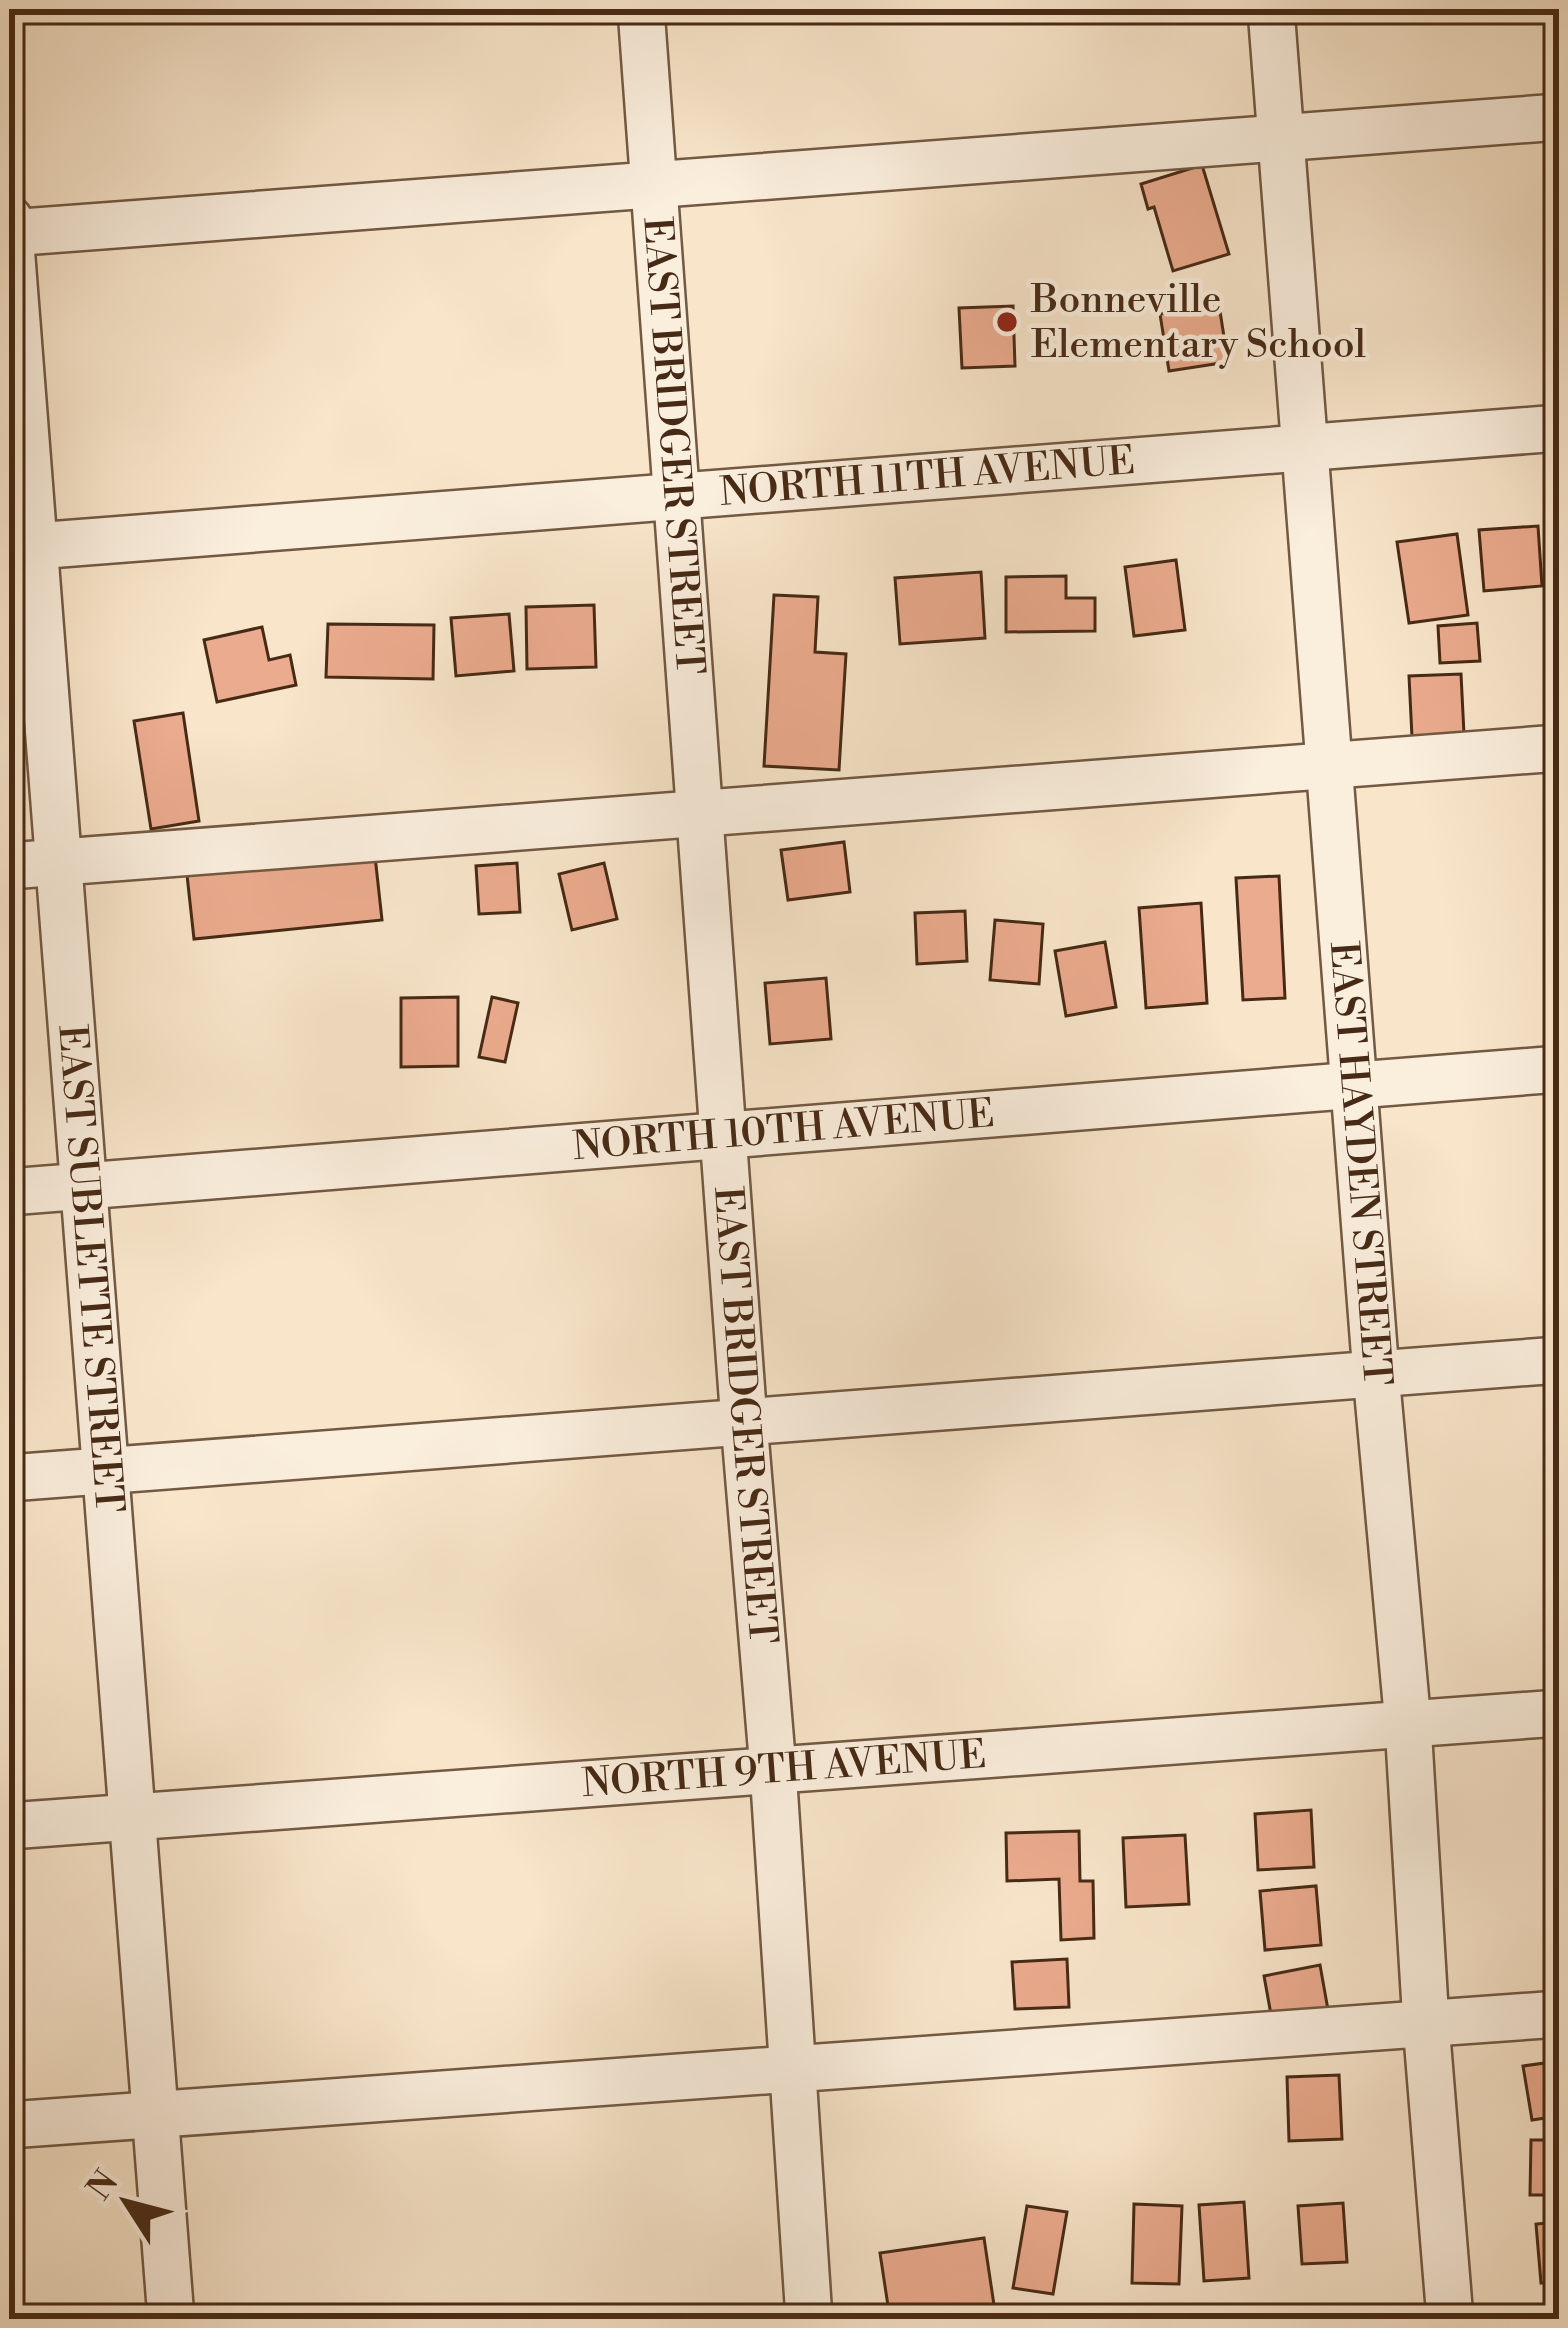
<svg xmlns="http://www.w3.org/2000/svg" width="1568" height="2328" font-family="'Libre Bodoni',serif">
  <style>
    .building { fill: #ebab8e; stroke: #472a15; stroke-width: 3 }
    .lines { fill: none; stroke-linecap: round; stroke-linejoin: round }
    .minor-casing { stroke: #735942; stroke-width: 50 }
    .minor { stroke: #faeedd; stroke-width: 45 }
    .poi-dot { fill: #8f2418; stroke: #faeedd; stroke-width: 4.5 }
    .labels { text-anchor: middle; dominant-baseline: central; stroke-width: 9; stroke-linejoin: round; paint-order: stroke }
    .poi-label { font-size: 39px; fill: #472a15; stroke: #faeedd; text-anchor: start }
    .street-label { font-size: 39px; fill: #472a15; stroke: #faeedd }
  </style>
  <rect width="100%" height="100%" fill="#f8e5ca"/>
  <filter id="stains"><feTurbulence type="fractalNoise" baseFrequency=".00167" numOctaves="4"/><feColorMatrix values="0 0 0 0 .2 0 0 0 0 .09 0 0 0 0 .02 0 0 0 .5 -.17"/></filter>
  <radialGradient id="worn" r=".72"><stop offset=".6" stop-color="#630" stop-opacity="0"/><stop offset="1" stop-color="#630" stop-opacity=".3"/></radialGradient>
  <g class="building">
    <path d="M1202,165L1229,254L1173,271L1154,207L1148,209L1141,184Z"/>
    <path d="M1219,305L1228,362L1169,371L1160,314Z"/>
    <path d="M1013,306L1015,366L962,368L959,308Z"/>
    <path d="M1538,526L1542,586L1484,591L1479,530Z"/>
    <path d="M1457,534L1468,615L1409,623L1397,542Z"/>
    <path d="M1176,560L1185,630L1134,636L1125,567Z"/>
    <path d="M981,572L985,638L900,644L895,578Z"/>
    <path d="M1066,576V598H1095V631L1006,632V577Z"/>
    <path d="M774,595L818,597L815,652L846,654L839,770L764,766Z"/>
    <path d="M594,605L596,667L527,669L526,607Z"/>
    <path d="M509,614L514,671L456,676L451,618Z"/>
    <path d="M1477,623L1480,661L1440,663L1438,626Z"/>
    <path d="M328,624L434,625L433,679L326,677Z"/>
    <path d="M262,627L269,660L290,655L296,685L217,702L204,640Z"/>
    <path d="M1461,674L1464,734L1412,737L1409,676Z"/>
    <path d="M183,713L199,821L151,829L134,721Z"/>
    <path d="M844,842L850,892L788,900L781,850Z"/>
    <path d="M375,856L382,920L194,939L187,875Z"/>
    <path d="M517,863L520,912L479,914L476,866Z"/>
    <path d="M604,863L617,919L572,930L559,874Z"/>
    <path d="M1279,876L1285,998L1243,1000L1236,878Z"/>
    <path d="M1201,903L1207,1003L1146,1008L1139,908Z"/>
    <path d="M965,911L967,961L917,964L915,913Z"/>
    <path d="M995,920L1043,924L1039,984L990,980Z"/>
    <path d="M1105,942L1116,1007L1066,1016L1055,951Z"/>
    <path d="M826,978L831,1039L770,1044L765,983Z"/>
    <path d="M458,997V1066L401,1067V998Z"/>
    <path d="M492,997L518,1003L505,1062L479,1057Z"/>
    <path d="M1311,1810L1314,1867L1258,1870L1255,1814Z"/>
    <path d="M1079,1831L1080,1881H1093L1094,1938L1061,1940L1059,1879L1007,1881L1006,1833Z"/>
    <path d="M1185,1835L1189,1904L1126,1907L1123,1838Z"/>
    <path d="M1316,1886L1321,1945L1265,1950L1260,1891Z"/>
    <path d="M1067,1959L1069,2007L1015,2009L1012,1962Z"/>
    <path d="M1320,1965L1330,2021L1274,2031L1264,1976Z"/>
    <path d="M1559,2061V2116L1532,2120L1523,2066Z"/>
    <path d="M1339,2075L1342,2139L1289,2141L1287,2077Z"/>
    <path d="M1531,2140H1559V2195H1530Z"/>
    <path d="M1244,2202L1249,2278L1204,2281L1199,2205Z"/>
    <path d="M1343,2203L1347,2262L1302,2264L1298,2206Z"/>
    <path d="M1134,2204L1182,2206L1179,2284L1132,2283Z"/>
    <path d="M1027,2206L1067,2212L1053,2294L1013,2288Z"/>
    <path d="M1559,2222V2281L1541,2283L1536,2224Z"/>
    <path d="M984,2238L994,2305L890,2319L880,2253Z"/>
  </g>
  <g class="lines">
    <g class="minor-casing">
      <g id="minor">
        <path id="s1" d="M641,9L744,1422L773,1769L809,2319"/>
        <path id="s2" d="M1271,9L1376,1374L1408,1724L1426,2024L1450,2319"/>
        <path id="s3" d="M9,219L171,2319"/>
        <path d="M9,233L1559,117"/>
        <path id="s4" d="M9,548L1559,428"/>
        <path d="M9,866L1559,748"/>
        <path id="s5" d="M9,1192L1559,1069"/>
        <path d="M9,1478L1559,1360"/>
        <path id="s6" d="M9,1826L1559,1713"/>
        <path d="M9,2125L1559,2014"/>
      </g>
    </g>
    <use href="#minor" class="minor"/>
  </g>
  <circle class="poi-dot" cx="1007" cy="322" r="12"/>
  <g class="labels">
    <g class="poi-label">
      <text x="1031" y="300">Bonneville<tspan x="1031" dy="45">Elementary School</tspan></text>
    </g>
    <g class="street-label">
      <text stroke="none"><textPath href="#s1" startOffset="438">EAST BRIDGER STREET</textPath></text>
      <text stroke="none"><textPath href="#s4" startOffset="921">NORTH 11TH AVENUE</textPath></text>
      <text stroke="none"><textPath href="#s5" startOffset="777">NORTH 10TH AVENUE</textPath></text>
      <text stroke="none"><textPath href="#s2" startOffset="1158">EAST HAYDEN STREET</textPath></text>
      <text stroke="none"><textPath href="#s3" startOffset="1053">EAST SUBLETTE STREET</textPath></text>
      <text stroke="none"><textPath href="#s1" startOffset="1410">EAST BRIDGER STREET</textPath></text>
      <text stroke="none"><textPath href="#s6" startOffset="777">NORTH 9TH AVENUE</textPath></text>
    </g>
  </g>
  <rect width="1568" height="2328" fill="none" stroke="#f8e5ca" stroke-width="48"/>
  <rect x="12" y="12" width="1544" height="2304" fill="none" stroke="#472a15" stroke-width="6"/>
  <rect x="24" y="24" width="1520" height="2280" fill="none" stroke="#472a15" stroke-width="3"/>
  <g transform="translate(126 2202) rotate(306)" stroke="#faeedd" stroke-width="9" paint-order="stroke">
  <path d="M0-9L21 45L0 30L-21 45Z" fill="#472a15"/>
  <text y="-18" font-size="33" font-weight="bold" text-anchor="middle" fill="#472a15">N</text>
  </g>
  <rect width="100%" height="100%" filter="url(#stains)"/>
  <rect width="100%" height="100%" fill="url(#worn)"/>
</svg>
